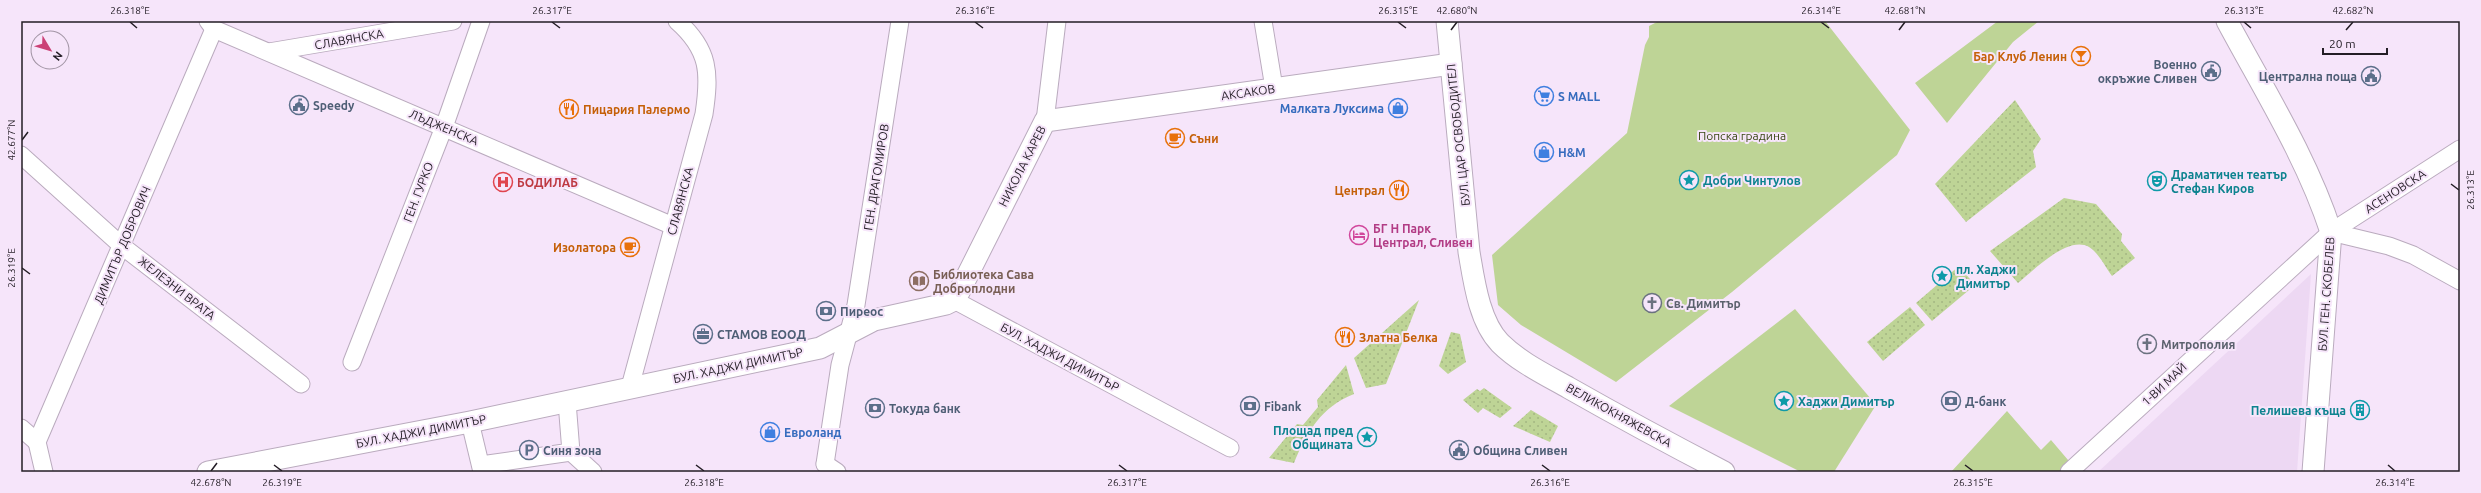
<svg xmlns="http://www.w3.org/2000/svg" width="2481" height="493" font-family="Ubuntu,sans-serif">
  <style>
    .built { fill: #edd8f3 }
    .grass { fill: url(#grass-dots) }
    .park { fill: #bed496 }
    .lines { fill: none; stroke-linecap: round; stroke-linejoin: round }
    .minor-casing { stroke: #baabbe; stroke-width: 19 }
    .tertiary-casing { stroke: #baabbe; stroke-width: 23 }
    .minor { stroke: #fff; stroke-width: 17 }
    .tertiary { stroke: #fff; stroke-width: 21 }
    .ticks { fill: none; stroke: #231d25; stroke-width: 1.5 }
    .labels { text-anchor: middle; dominant-baseline: central; stroke-width: 4; stroke-linejoin: round; paint-order: stroke }
    .street-label { font-size: 12px; fill: #231d25; stroke: #f6e5fa }
    .food-label { font-size: 12px; font-weight: bold; fill: #c56008; stroke: #f6e5fa; text-anchor: end }
    .service-label { font-size: 12px; font-weight: bold; fill: #4e5e75; stroke: #f6e5fa; text-anchor: start }
    .shop-label { font-size: 12px; font-weight: bold; fill: #366cbe; stroke: #f6e5fa; text-anchor: start }
    .park-label { font-size: 12px; fill: #384714; stroke: #f6e5fa }
    .culture-label { font-size: 12px; font-weight: bold; fill: #0d838f; stroke: #f6e5fa; text-anchor: start }
    .health-label { font-size: 12px; font-weight: bold; fill: #be3a42; stroke: #f6e5fa; text-anchor: start }
    .hotel-label { font-size: 12px; font-weight: bold; fill: #b23c85; stroke: #f6e5fa; text-anchor: start }
    .education-label { font-size: 12px; font-weight: bold; fill: #785e54; stroke: #f6e5fa; text-anchor: start }
    .worship-label { font-size: 12px; font-weight: bold; fill: #5b616d; stroke: #f6e5fa; text-anchor: start }
    .neatline { fill: none; stroke: #231d25; stroke-width: 1.5 }
    .ticks-label { font-size: 10px; text-anchor: middle; fill: #231d25 }
  </style>
  <defs>
    <pattern id="grass-dots" width="8" height="8" patternUnits="userSpaceOnUse"><rect width="8" height="8" fill="#bed496"/><path d="M2 2h.1M6 6h.1" fill="none" stroke="#a3b681" stroke-width="1.8" stroke-linecap="round"/></pattern>
  </defs>
  <rect width="100%" height="100%" fill="#f6e5fa"/>
  <path class="built" d="M2311,274L2297,472H2098Z"/>
  <g class="grass">
    <path d="M2015,100L2041,139L2033,151L2036,167L1966,222L1935,184Z"/>
    <path d="M2064,198L2096,204L2122,234L2121,241L2135,258L2112,276C2106,268 2098,252 2089,247C2068,235 2034,270 2018,283L1990,251Z"/>
    <path d="M1959,266L1975,285L1932,321L1916,303Z"/>
    <path d="M1419,300L1386,384L1366,388L1354,358Z"/>
    <path d="M1910,307L1925,325L1883,361L1867,342Z"/>
    <path d="M1451,332L1460,334L1466,362L1448,374L1439,366Z"/>
    <path d="M1346,365L1354,394C1322,406 1306,433 1294,463L1269,458L1297,424L1303,425L1318,407L1317,400Z"/>
    <path d="M1484,388L1512,408L1500,418L1483,408L1478,413L1463,400L1477,389L1480,391Z"/>
    <path d="M1531,410L1558,426L1550,442L1513,426Z"/>
  </g>
  <g class="park">
    <path d="M1659,21H1825L1910,130L1897,155L1732,292L1616,382L1521,325L1498,305L1492,255L1627,133L1645,45L1649,37V26Z"/>
    <path d="M1998,21H2039L2013,42L1947,123L1915,83Z"/>
    <path d="M1795,309L1876,405L1834,472H1801L1669,406Z"/>
    <path d="M2007,411L2041,450L2051,440L2074,467L2069,472H1951Z"/>
  </g>
  <g class="lines">
    <g class="minor-casing">
      <g id="minor">
        <path d="M208,21L214,29L673,226"/>
        <path d="M1263,21L1274,88"/>
        <path d="M269,52L453,21"/>
        <path d="M1045,121L1057,21"/>
        <path d="M21,155L122,246L301,384"/>
        <path d="M2331,232L2389,246L2413,255L2460,281"/>
        <path d="M954,300L1230,448"/>
        <path d="M352,362L444,127L481,21"/>
        <path d="M630,387L704,114C710,74 710,50 677,21"/>
        <path d="M470,422L482,472"/>
        <path d="M21,428L37,442"/>
        <path d="M571,452L593,472"/>
        <path d="M825,464L840,365L856,305L900,21"/>
        <path d="M825,464L837,472"/>
        <path d="M481,465L571,452L567,402"/>
        <path d="M44,472L37,442L214,29"/>
        <path d="M2069,472L2331,232L2460,149"/>
      </g>
    </g>
    <g class="tertiary-casing">
      <g id="tertiary">
        <path d="M1447,21L1469,252C1474,281 1479,321 1500,343C1519,362 1546,375 1569,388C1620,417 1672,445 1724,472"/>
        <path d="M2227,21C2264,90 2307,158 2331,232L2313,472"/>
        <path d="M208,472L470,422L820,348L874,320L946,304L954,300L959,292L1045,121L1451,64"/>
      </g>
    </g>
    <use href="#minor" class="minor"/>
    <use href="#tertiary" class="tertiary"/>
  </g>
  <path class="ticks" d="M130,22L137,28M552,22L560,28M975,22L983,28M1398,22L1406,28M1821,22L1829,28M2244,22L2251,28M1451,30L1457,22M1899,30L1905,22M2346,30L2353,22M22,140L28,132M2451,184L2459,190M22,268L30,274M274,465L282,471M696,465L704,471M1119,465L1127,471M1542,465L1550,471M1965,465L1973,471M2388,465L2395,471M211,471L217,463"/>
  <defs>
    <g id="bar-ring" transform="scale(1)"><circle r="9.5" fill="#f6e5fa" stroke="#e8710a" stroke-width="1.5"/><path d="M-6-5H6L.8 .8V4.5H3.5V6h-7V4.5H-.8V.8Z" fill="#e8710a"/></g>
    <g id="civic-ring" transform="scale(1)"><circle r="9.5" fill="#f6e5fa" stroke="#5c6f8a" stroke-width="1.5"/><path d="M-.6-6.5H3V-4.5H.6V-3L4-1V1h2V6H-6V1h2V-1L-.6-3ZM-1.2 2.5V6h2.4V2.5Z" fill="#5c6f8a"/></g>
    <g id="supermarket-ring" transform="scale(1)"><circle r="9.5" fill="#f6e5fa" stroke="#3f7fe0" stroke-width="1.5"/><path d="M-6-5.5h2.5l.6 2H6L4.5 2H-2.5L-4.4-4H-6ZM-1.5 3.2a1.3 1.3 0 1 0 .1 0ZM3 3.2a1.3 1.3 0 1 0 .1 0Z" fill="#3f7fe0"/></g>
    <g id="shop-ring" transform="scale(1)"><circle r="9.5" fill="#f6e5fa" stroke="#3f7fe0" stroke-width="1.5"/><path d="M-5-2.5h2.3a2.7 3.5 0 0 1 5.4 0H5L5.5 6h-11ZM-1.5-2.5h3a1.5 2.3 0 0 0-3 0Z" fill="#3f7fe0"/></g>
    <g id="restaurant-ring" transform="scale(1)"><circle r="9.5" fill="#f6e5fa" stroke="#e8710a" stroke-width="1.5"/><path d="M-5-6h1v4h1v-4h1v4h1v-4h1v5L-1.5 .5V6h-2V.5L-5-1ZM5-6V6H3V1.5H1.5Q1.5-4 5-6Z" fill="#e8710a"/></g>
    <g id="cafe-ring" transform="scale(1)"><circle r="9.5" fill="#f6e5fa" stroke="#e8710a" stroke-width="1.5"/><path d="M-5.5-4.5H6V0H3Q3 3.5 0 3.5H-2.5Q-5.5 3.5-5.5 0ZM3-3.2v2h1.7v-2ZM-6 4.5H4V6H-6Z" fill="#e8710a"/></g>
    <g id="sight-ring" transform="scale(1)"><circle r="9.5" fill="#f6e5fa" stroke="#0f9aa8" stroke-width="1.5"/><path d="M0-6L1.8-2.2L6-1.7L2.9 1.2L3.7 5.4L0 3.3L-3.7 5.4L-2.9 1.2L-6-1.7L-1.8-2.2Z" fill="#0f9aa8"/></g>
    <g id="theatre-ring" transform="scale(1)"><circle r="9.5" fill="#f6e5fa" stroke="#0f9aa8" stroke-width="1.5"/><path d="M-5-5.5Q0-4 5-5.5V0Q5 5 0 6Q-5 5-5 0ZM-3.3-2.5H-1v1.5H-3.3ZM1-2.5H3.3v1.5H1ZM-2.8 1Q0 5.5 2.8 1Z" fill="#0f9aa8"/></g>
    <g id="hospital-ring" transform="scale(1)"><circle r="9.5" fill="#f6e5fa" stroke="#e0444e" stroke-width="1.5"/><path d="M-5-5h3v3.5h4V-5h3V5h-3V1.5h-4V5h-3Z" fill="#e0444e"/></g>
    <g id="hotel-ring" transform="scale(1)"><circle r="9.5" fill="#f6e5fa" stroke="#d1479c" stroke-width="1.5"/><path d="M-6-4.5h1.5V1H6V5H4.5V3h-9V5H-6ZM-4 0a1.8 1.8 0 1 1 3.6 0ZM.5 0V-2.5h3Q6-2.5 6 0Z" fill="#d1479c"/></g>
    <g id="library-ring" transform="scale(1)"><circle r="9.5" fill="#f6e5fa" stroke="#8d6e63" stroke-width="1.5"/><path d="M-6-4Q-3-5.5-.7-3.5V5Q-3 3-6 4ZM6-4Q3-5.5 .7-3.5V5Q3 3 6 4Z" fill="#8d6e63"/></g>
    <g id="church-ring" transform="scale(1)"><circle r="9.5" fill="#f6e5fa" stroke="#6b7280" stroke-width="1.5"/><path d="M-1.2-6h2.4v3.5h3.3v2.4h-3.3V6h-2.4V-.1h-3.3v-2.4h3.3Z" fill="#6b7280"/></g>
    <g id="bank-ring" transform="scale(1)"><circle r="9.5" fill="#f6e5fa" stroke="#5c6f8a" stroke-width="1.5"/><path d="M-6-4H6V4H-6ZM0-2.3a2.3 2.3 0 1 0 0 4.6a2.3 2.3 0 1 0 0-4.6Z" fill="#5c6f8a"/></g>
    <g id="office-ring" transform="scale(1)"><circle r="9.5" fill="#f6e5fa" stroke="#5c6f8a" stroke-width="1.5"/><path d="M-6-3h4V-5.5h4V-3h4V5H-6ZM-1-4.5V-3h2v-1.5ZM-6 0V1H6V0Z" fill="#5c6f8a"/></g>
    <g id="building-ring" transform="scale(1)"><circle r="9.5" fill="#f6e5fa" stroke="#0f9aa8" stroke-width="1.5"/><path d="M-4-6H4V6H1V3H-1V6H-4ZM-2.5-4.3h1.7v1.8h-1.7ZM.8-4.3h1.7v1.8H.8ZM-2.5-1h1.7V.8h-1.7ZM.8-1h1.7V.8H.8Z" fill="#0f9aa8"/></g>
    <g id="parking-ring" transform="scale(1)"><circle r="9.5" fill="#f6e5fa" stroke="#5c6f8a" stroke-width="1.5"/><path d="M-3.5-5.5H1a3.5 3.5 0 0 1 0 7H-1V5.5H-3.5ZM-1-3.4V-.6H.8a1.4 1.4 0 0 0 0-2.8Z" fill="#5c6f8a"/></g>
  </defs>
  <g fill-rule="evenodd">
    <use href="#bar-ring" x="2081" y="56"/>
    <use href="#civic-ring" x="2211" y="71"/>
    <use href="#civic-ring" x="2371" y="76"/>
    <use href="#supermarket-ring" x="1544" y="96"/>
    <use href="#civic-ring" x="299" y="105"/>
    <use href="#shop-ring" x="1398" y="108"/>
    <use href="#restaurant-ring" x="569" y="109"/>
    <use href="#cafe-ring" x="1175" y="138"/>
    <use href="#shop-ring" x="1544" y="152"/>
    <use href="#sight-ring" x="1689" y="180"/>
    <use href="#theatre-ring" x="2157" y="181"/>
    <use href="#hospital-ring" x="503" y="182"/>
    <use href="#restaurant-ring" x="1399" y="190"/>
    <use href="#hotel-ring" x="1359" y="235"/>
    <use href="#cafe-ring" x="630" y="247"/>
    <use href="#sight-ring" x="1942" y="276"/>
    <use href="#library-ring" x="919" y="281"/>
    <use href="#church-ring" x="1652" y="303"/>
    <use href="#bank-ring" x="826" y="311"/>
    <use href="#office-ring" x="703" y="334"/>
    <use href="#restaurant-ring" x="1345" y="337"/>
    <use href="#church-ring" x="2147" y="344"/>
    <use href="#sight-ring" x="1784" y="401"/>
    <use href="#bank-ring" x="1951" y="401"/>
    <use href="#bank-ring" x="1250" y="406"/>
    <use href="#bank-ring" x="875" y="408"/>
    <use href="#building-ring" x="2360" y="410"/>
    <use href="#shop-ring" x="770" y="432"/>
    <use href="#sight-ring" x="1367" y="437"/>
    <use href="#parking-ring" x="529" y="450"/>
    <use href="#civic-ring" x="1459" y="450"/>
  </g>
  <g class="labels">
    <g class="street-label">
      <text transform="translate(349 39) rotate(-10)">СЛАВЯНСКА</text>
      <text transform="translate(1248 92) rotate(-8)">АКСАКОВ</text>
      <text transform="translate(444 127) rotate(23)">ЛЪДЖЕНСКА</text>
      <text transform="translate(1458 135) rotate(-96)">БУЛ. ЦАР ОСВОБОДИТЕЛ</text>
      <text transform="translate(1022 166) rotate(-63)">НИКОЛА КАРЕВ</text>
      <text transform="translate(876 177) rotate(-81)">ГЕН. ДРАГОМИРОВ</text>
      <text transform="translate(2395 191) rotate(-33)">АСЕНОВСКА</text>
      <text transform="translate(418 192) rotate(-69)">ГЕН. ГУРКО</text>
      <text transform="translate(680 201) rotate(-75)">СЛАВЯНСКА</text>
      <text transform="translate(122 245) rotate(-67)">ДИМИТЪР ДОБРОВИЧ</text>
      <text transform="translate(177 288) rotate(38)">ЖЕЛЕЗНИ ВРАТА</text>
      <text transform="translate(2326 294) rotate(-86)">БУЛ. ГЕН. СКОБЕЛЕВ</text>
      <text transform="translate(1060 357) rotate(28)">БУЛ. ХАДЖИ ДИМИТЪР</text>
      <text transform="translate(738 365) rotate(-12)">БУЛ. ХАДЖИ ДИМИТЪР</text>
      <text transform="translate(2164 384) rotate(-43)">1-ВИ МАЙ</text>
      <text transform="translate(1619 415) rotate(29)">ВЕЛИКОКНЯЖЕВСКА</text>
      <text transform="translate(421 431) rotate(-11)">БУЛ. ХАДЖИ ДИМИТЪР</text>
    </g>
    <g class="food-label">
      <text x="2067" y="56">Бар Клуб Ленин</text>
      <text x="583" y="109" text-anchor="start">Пицария Палермо</text>
      <text x="1189" y="138" text-anchor="start">Съни</text>
      <text x="1385" y="190">Централ</text>
      <text x="616" y="247">Изолатора</text>
      <text x="1359" y="337" text-anchor="start">Златна Белка</text>
    </g>
    <g class="service-label">
      <text x="2197" y="64" text-anchor="end">Военно<tspan x="2197" dy="14">окръжие Сливен</tspan></text>
      <text x="2357" y="76" text-anchor="end">Централна поща</text>
      <text x="313" y="105">Speedy</text>
      <text x="840" y="311">Пиреос</text>
      <text x="717" y="334">СТАМОВ ЕООД</text>
      <text x="1965" y="401">Д-банк</text>
      <text x="1264" y="406">Fibank</text>
      <text x="889" y="408">Токуда банк</text>
      <text x="543" y="450">Синя зона</text>
      <text x="1473" y="450">Община Сливен</text>
    </g>
    <g class="shop-label">
      <text x="1558" y="96">S MALL</text>
      <text x="1384" y="108" text-anchor="end">Малката Луксима</text>
      <text x="1558" y="152">H&amp;M</text>
      <text x="784" y="432">Евроланд</text>
    </g>
    <g class="park-label">
      <text x="1742" y="135">Попска градина</text>
    </g>
    <g class="culture-label">
      <text x="2171" y="174">Драматичен театър<tspan x="2171" dy="14">Стефан Киров</tspan></text>
      <text x="1703" y="180">Добри Чинтулов</text>
      <text x="1956" y="269">пл. Хаджи<tspan x="1956" dy="14">Димитър</tspan></text>
      <text x="1798" y="401">Хаджи Димитър</text>
      <text x="2346" y="410" text-anchor="end">Пелишева къща</text>
      <text x="1353" y="430" text-anchor="end">Площад пред<tspan x="1353" dy="14">Общината</tspan></text>
    </g>
    <g class="health-label">
      <text x="517" y="182">БОДИЛАБ</text>
    </g>
    <g class="hotel-label">
      <text x="1373" y="228">БГ H Парк<tspan x="1373" dy="14">Централ, Сливен</tspan></text>
    </g>
    <g class="education-label">
      <text x="933" y="274">Библиотека Сава<tspan x="933" dy="14">Доброплодни</tspan></text>
    </g>
    <g class="worship-label">
      <text x="1666" y="303">Св. Димитър</text>
      <text x="2161" y="344">Митрополия</text>
    </g>
  </g>
  <rect width="2481" height="493" fill="none" stroke="#f6e5fa" stroke-width="44"/>
  <g transform="translate(50 50) rotate(128)"><circle r="19" fill="#f6e5fa" stroke="#a295a5"/>
  <path d="M0-3L7 15L0 10L-7 15Z" fill="#cb4076"/>
  <text y="-6" font-size="11" font-weight="bold" text-anchor="middle" fill="#231d25">N</text>
  </g>
  <path d="M2323 48v6h64v-6" fill="none" stroke="#231d25" stroke-width="2"/>
  <text x="2329" y="48" font-size="12" fill="#231d25" stroke="#f6e5fa" stroke-width="3" paint-order="stroke">20 m</text>
  <rect x="22" y="22" width="2437" height="449" class="neatline"/>
  <g class="ticks-label">
    <text x="130" y="14">26.318°E</text>
    <text x="552" y="14">26.317°E</text>
    <text x="975" y="14">26.316°E</text>
    <text x="1398" y="14">26.315°E</text>
    <text x="1457" y="14">42.680°N</text>
    <text x="1821" y="14">26.314°E</text>
    <text x="1905" y="14">42.681°N</text>
    <text x="2244" y="14">26.313°E</text>
    <text x="2353" y="14">42.682°N</text>
    <text transform="translate(11 140) rotate(-90)" y="4">42.677°N</text>
    <text transform="translate(2470 190) rotate(-90)" y="4">26.313°E</text>
    <text transform="translate(11 268) rotate(-90)" y="4">26.319°E</text>
    <text x="211" y="486">42.678°N</text>
    <text x="282" y="486">26.319°E</text>
    <text x="704" y="486">26.318°E</text>
    <text x="1127" y="486">26.317°E</text>
    <text x="1550" y="486">26.316°E</text>
    <text x="1973" y="486">26.315°E</text>
    <text x="2395" y="486">26.314°E</text>
  </g>
</svg>
